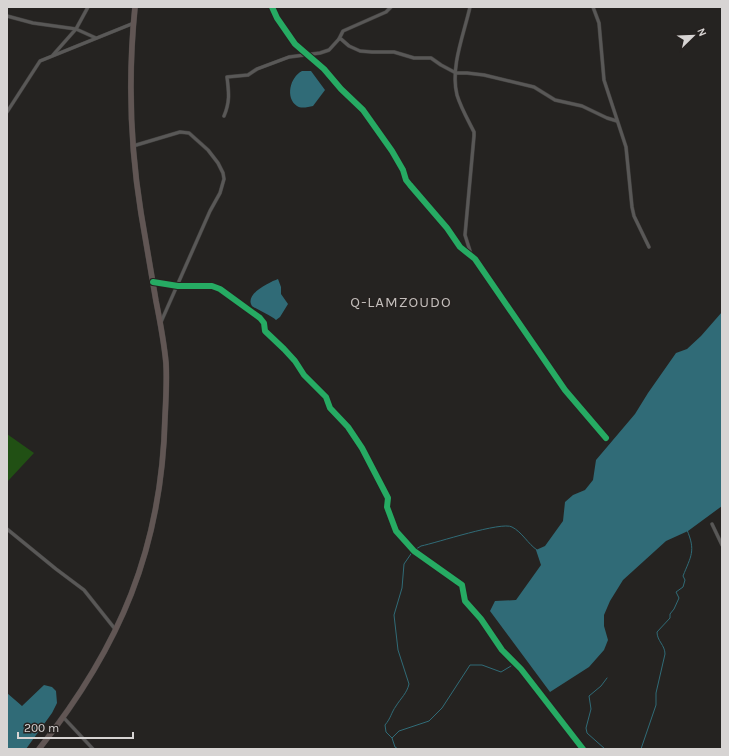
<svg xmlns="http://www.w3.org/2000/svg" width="729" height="756" font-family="Karla,sans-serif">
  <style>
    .forest { fill: #215014 }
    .water { fill: #306b77 }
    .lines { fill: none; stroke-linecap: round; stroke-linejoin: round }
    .stream { stroke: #306b77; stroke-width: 1 }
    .minor-casing { stroke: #42403f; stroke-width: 4 }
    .trunk-casing { stroke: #42403f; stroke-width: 6 }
    .minor { stroke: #595857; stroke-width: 3 }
    .trunk { stroke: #615654; stroke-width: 5.5 }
    .cycleway-casing { stroke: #262220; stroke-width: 8 }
    .cycleway { stroke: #26ab63; stroke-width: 6 }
    .labels { text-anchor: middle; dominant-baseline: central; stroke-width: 3; stroke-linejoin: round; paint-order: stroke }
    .quarter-label { font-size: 15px; letter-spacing: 1px; fill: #c3bebb; stroke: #262220 }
  </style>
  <rect width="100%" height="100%" fill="#252321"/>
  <path class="forest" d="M7,434L34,453L7,482Z"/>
  <g class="water">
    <path d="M302,71H311L325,90L313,106C308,107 301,109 297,106C285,98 290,77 302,71Z"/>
    <path d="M278,279L281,287V294L288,304L280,317L276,320C272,316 254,308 252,306C244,294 270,282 278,279Z"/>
    <path d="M722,312V506L688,531L666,541L623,580L610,601L604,615V626L608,640L604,650L589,667L550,692L490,611L495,601L516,600L541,565L536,550L545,546L563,521L565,502L573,495L585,490L593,480L596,460L635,414L648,393L676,353L687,349L701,336Z"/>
    <path d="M44,685L52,687L56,691L57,703L52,713L26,749H7V693L22,706Z"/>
  </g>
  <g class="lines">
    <g class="stream">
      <path d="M392,738L386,732L385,725C391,718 391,713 396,706C401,698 407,693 409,684L398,650L394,615L402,588L404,564L413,551L421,546C436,543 502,521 512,527C522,532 528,544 537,550"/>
      <path d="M398,749L395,747L392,738L399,731L429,721L442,708L470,665H482L501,672L511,666"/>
      <path d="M412,749H420"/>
      <path d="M605,749L587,733L586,728L591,709L589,696L601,686L607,678"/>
      <path d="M641,749L656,705V693L665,654C665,645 657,641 657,632L670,618V614L674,609L679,598L676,592L683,587L685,580L683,576C691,556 696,551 687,530"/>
    </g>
    <g class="minor-casing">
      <g id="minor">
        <path d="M272,7L277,18L295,44L324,69L341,89L363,110L392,151L403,170L406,180L410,185L447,228L460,247L475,259L565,390L606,438"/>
        <path d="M470,7C464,34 450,67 457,95C461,108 468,120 474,132V136L465,235L471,254"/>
        <path d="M593,7L599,23L604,80L626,147L632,207L634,216L649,247"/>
        <path d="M7,16L33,23L76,29L96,38"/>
        <path d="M339,39L343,31L386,12L391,7"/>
        <path d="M53,55L76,29L88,7"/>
        <path d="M7,112L40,61L134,23"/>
        <path d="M224,116C230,102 229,93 227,77L248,75L257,69L289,57L320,53L329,50L339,39H341L349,46L360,51L372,52H394L414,58H431L441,65L456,73H467L484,75L534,87L555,100L582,106L607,118L617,121"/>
        <path d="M133,146L180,132L189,133L208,150L218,163L223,173L224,179L220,193L210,211L161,322"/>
        <path d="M153,282L178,286H212L220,289L260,318L264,323L265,331L284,349L295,361L304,375L326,397L330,408L348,427L362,448L388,498L387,507L396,531L414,551L462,585L465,601L481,619L502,650L521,669L583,749"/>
        <path d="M712,524L722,545"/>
        <path d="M7,529L56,569L84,590L115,629"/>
        <path d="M64,718L93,749"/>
      </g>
    </g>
    <g class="trunk-casing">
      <path id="trunk" d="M39,749C120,647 162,548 165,417C166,399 167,381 166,363C164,342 160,321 156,301C151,272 146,242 141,213C130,145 128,76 135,7"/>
    </g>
    <use href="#minor" class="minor"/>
    <use href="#trunk" class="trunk"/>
    <g class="cycleway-casing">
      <g id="cycleway">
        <path d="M272,7L277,18L295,44L324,69L341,89L363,110L392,151L403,170L406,180L410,185L447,228L460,247L475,259L565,390L606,438"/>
        <path d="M153,282L178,286H212L220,289L260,318L264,323L265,331L284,349L295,361L304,375L326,397L330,408L348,427L362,448L388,498L387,507L396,531L414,551L462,585L465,601L481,619L502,650L521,669L583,749"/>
      </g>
    </g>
    <use href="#cycleway" class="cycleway"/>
  </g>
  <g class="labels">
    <g class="quarter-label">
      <text x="401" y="302">Q-LAMZOUDO</text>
    </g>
  </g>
  <rect width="729" height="756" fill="none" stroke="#d7d4d3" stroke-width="16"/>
  <g transform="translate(693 36) rotate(67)" stroke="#262220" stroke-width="3" paint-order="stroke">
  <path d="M0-3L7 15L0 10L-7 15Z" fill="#d7d4d3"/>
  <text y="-6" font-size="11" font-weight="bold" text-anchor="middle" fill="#d7d4d3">N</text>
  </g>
  <path d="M18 732v6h115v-6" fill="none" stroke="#d7d4d3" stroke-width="2"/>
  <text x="24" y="732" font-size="12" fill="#d7d4d3" stroke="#262220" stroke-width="3" paint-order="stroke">200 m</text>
</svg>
